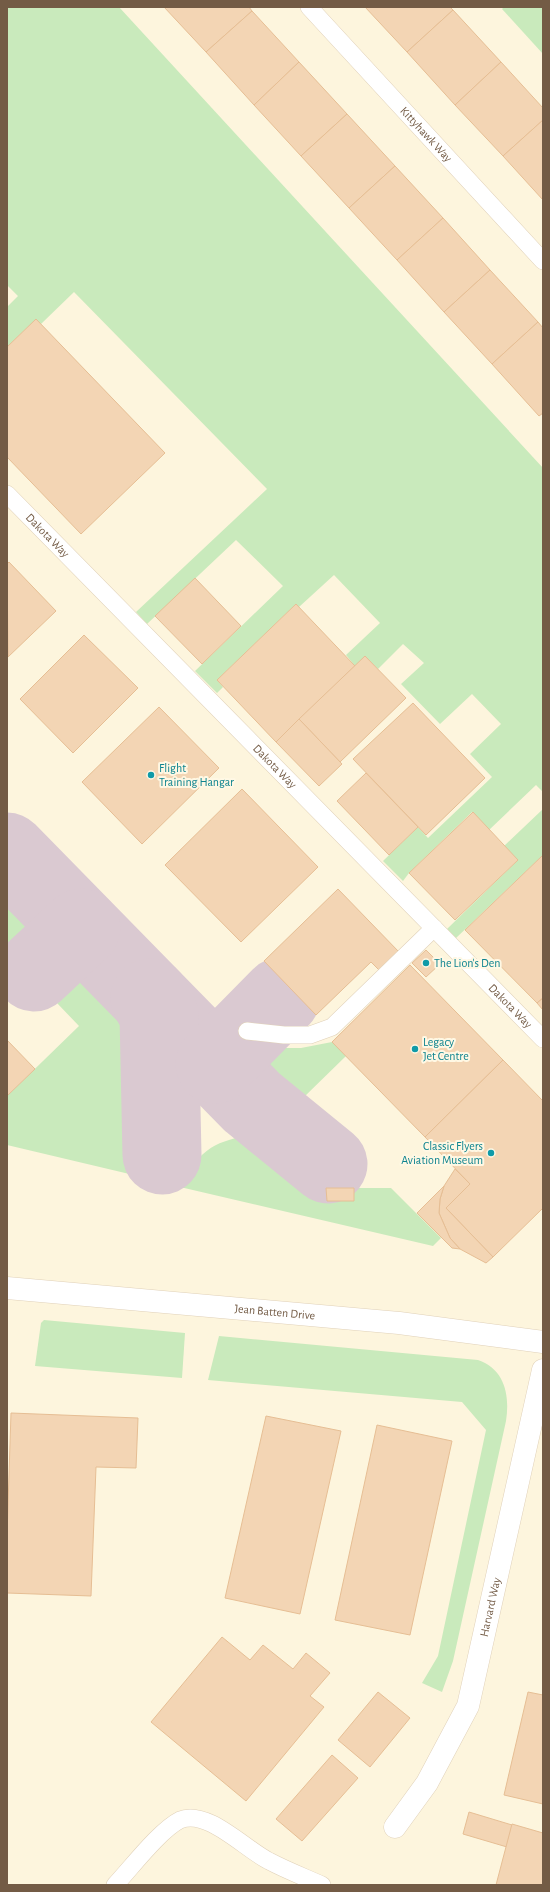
<svg xmlns="http://www.w3.org/2000/svg" width="550" height="1892" font-family="'Alegreya Sans',sans-serif">
  <style>
    .green { fill: #c9eabc }
    .lines { fill: none; stroke-linecap: round; stroke-linejoin: round }
    .taxiway { stroke: #dac9d1; stroke-width: 79 }
    .building { fill: #f3d5b4; stroke: #e6be94 }
    .service-casing { stroke: #e0d1b9; stroke-width: 18 }
    .minor-casing { stroke: #e0d1b9; stroke-width: 23 }
    .tertiary-casing { stroke: #e0d1b9; stroke-width: 23 }
    .service { stroke: #fff; stroke-width: 17 }
    .minor { stroke: #fff; stroke-width: 22 }
    .tertiary { stroke: #fff; stroke-width: 22 }
    .culture-dot { fill: #0f9aa8; stroke: #fff8e4; stroke-width: 1.5 }
    .labels { text-anchor: middle; dominant-baseline: central; stroke-width: 4; stroke-linejoin: round; paint-order: stroke }
    .street-label { font-size: 12px; fill: #735b45; stroke: #fff8e4 }
    .culture-label { font-size: 12px; fill: #0d838f; stroke: #fff8e4; text-anchor: start }
  </style>
  <rect width="100%" height="100%" fill="#fdf5dd"/>
  <g class="green">
    <path d="M7,7H119L543,468V792L536,785L489,830L472,812L409,873L403,881L383,861L418,827L428,838L492,777L470,754L501,724L472,694L440,724L401,684L424,663L403,644L378,669L365,656L355,666L346,655L380,623L334,575L299,607L296,604L217,680L223,687L217,693L195,671L283,586L236,540L147,624L136,612L267,489L74,292L41,324L36,319L7,347V307L18,296L7,285Z"/>
    <path d="M504,7H543V54L502,9Z"/>
    <path d="M543,809V855L456,938L447,929L518,860L504,846Z"/>
    <path d="M7,872L47,913C48,917 50,924 48,928C42,940 20,958 7,952Z"/>
    <path d="M88,961L100,965L129,994L133,1011L140,1077L143,1159L142,1177L7,1145V1096L79,1026L57,1003L54,989L75,966Z"/>
    <path d="M254,1041L285,1048H301L332,1042L346,1056L303,1098C273,1104 256,1079 238,1059Z"/>
    <path d="M262,1132L317,1188H326L327,1201H354V1188H391L441,1238L433,1246L180,1187C203,1144 216,1142 262,1132Z"/>
    <path d="M44,1320L185,1333L182,1378L35,1366L41,1323Z"/>
    <path d="M219,1336L478,1360C505,1369 510,1396 506,1421L453,1661L442,1692L422,1683L438,1656L486,1430L462,1402L208,1380Z"/>
  </g>
  <g class="lines">
    <g class="taxiway">
      <path d="M7,852L252,1102L328,1164"/>
      <path d="M34,972L81,928"/>
      <path d="M150,998L159,1015L162,1155"/>
      <path d="M215,1064L281,997"/>
    </g>
  </g>
  <g class="building">
    <path d="M164,7H249L252,11L206,52Z"/>
    <path d="M365,7H450L453,10L407,52Z"/>
    <path d="M453,10L501,62L455,105L407,52Z"/>
    <path d="M252,11L299,62L254,105L206,52Z"/>
    <path d="M299,62L347,114L301,156L254,105Z"/>
    <path d="M501,62L543,108V120L503,156L455,105Z"/>
    <path d="M347,114L395,166L349,208L301,156Z"/>
    <path d="M543,120V200L503,156Z"/>
    <path d="M395,166L443,218L397,260L349,208Z"/>
    <path d="M443,218L490,270L444,312L397,260Z"/>
    <path d="M490,270L538,322L492,364L444,312Z"/>
    <path d="M36,319L165,453L81,534L7,457V347Z"/>
    <path d="M538,322L543,328V413L539,416L492,364Z"/>
    <path d="M9,562L56,611L8,657L7,564Z"/>
    <path d="M195,578L241,626L202,664L155,616Z"/>
    <path d="M296,604L355,666L276,742L217,680Z"/>
    <path d="M84,635L138,688L73,753L20,699Z"/>
    <path d="M365,656L406,698L340,762L299,719Z"/>
    <path d="M413,703L485,778L426,835L353,759Z"/>
    <path d="M159,707L219,768L142,844L82,782Z"/>
    <path d="M299,719L342,764L319,786L276,742Z"/>
    <path d="M366,773L418,827L389,855L337,801Z"/>
    <path d="M242,789L318,867L241,942L165,865Z"/>
    <path d="M473,812L518,860L455,920L409,873Z"/>
    <path d="M543,855V998L537,1003L465,930Z"/>
    <path d="M338,889L399,952L380,971L371,962L316,1015L264,961Z"/>
    <path d="M426,950L440,964L426,977L412,963Z"/>
    <path d="M410,965L503,1060L425,1137L332,1042Z"/>
    <path d="M543,998V1010L537,1003Z"/>
    <path d="M7,1040L35,1069L7,1096Z"/>
    <path d="M503,1060L543,1101V1208L493,1257L446,1208L470,1184L425,1137Z"/>
    <path d="M455,1169L470,1184L446,1208L493,1257L486,1263L460,1249L450,1238L439,1213L440,1199L444,1186Z"/>
    <path d="M444,1186L440,1199L439,1213L450,1238L460,1249L452,1248L417,1213Z"/>
    <path d="M326,1188H354V1201H327Z"/>
    <path d="M11,1413L138,1418L136,1468L96,1467L91,1596L7,1593V1536Z"/>
    <path d="M266,1416L341,1431L300,1614L225,1598Z"/>
    <path d="M377,1425L452,1441L410,1635L335,1620Z"/>
    <path d="M222,1637L250,1660L263,1645L293,1669L306,1653L330,1673L310,1696L324,1707L246,1801L151,1722Z"/>
    <path d="M378,1692L410,1718L370,1767L338,1740Z"/>
    <path d="M528,1692L543,1695V1804L504,1795Z"/>
    <path d="M332,1755L358,1778L302,1841L276,1819Z"/>
    <path d="M469,1812L512,1825L507,1847L463,1834Z"/>
    <path d="M512,1824L543,1833V1885H496Z"/>
  </g>
  <g class="lines">
    <g class="service-casing">
      <g id="service">
        <path id="s1" d="M309,7L543,261"/>
        <path id="s2" d="M7,494L543,1039"/>
        <path d="M247,1031L284,1035H310L332,1027L434,928"/>
        <path d="M115,1885C131,1868 160,1830 180,1820C207,1808 246,1850 269,1861C286,1870 304,1877 322,1885"/>
      </g>
    </g>
    <g class="minor-casing">
      <g id="minor">
        <path id="s3" d="M395,1827L427,1783L468,1706L543,1370"/>
      </g>
    </g>
    <g class="tertiary-casing">
      <g id="tertiary">
        <path id="s4" d="M7,1288L399,1323L543,1342"/>
      </g>
    </g>
    <use href="#service" class="service"/>
    <use href="#minor" class="minor"/>
    <use href="#tertiary" class="tertiary"/>
  </g>
  <g class="culture-dot">
    <circle cx="151" cy="775" r="4"/>
    <circle cx="426" cy="963" r="4"/>
    <circle cx="415" cy="1049" r="4"/>
    <circle cx="491" cy="1153" r="4"/>
  </g>
  <g class="labels">
    <g class="street-label">
      <text stroke="none"><textPath href="#s1" startOffset="173">Kittyhawk Way</textPath></text>
      <text stroke="none"><textPath href="#s2" startOffset="58">Dakota Way</textPath></text>
      <text stroke="none"><textPath href="#s2" startOffset="382">Dakota Way</textPath></text>
      <text stroke="none"><textPath href="#s2" startOffset="718">Dakota Way</textPath></text>
      <text stroke="none"><textPath href="#s4" startOffset="269">Jean Batten Drive</textPath></text>
      <text stroke="none"><textPath href="#s3" startOffset="243">Harvard Way</textPath></text>
    </g>
    <g class="culture-label">
      <text x="159" y="768">Flight<tspan x="159" dy="14">Training Hangar</tspan></text>
      <text x="434" y="963">The Lion's Den</text>
      <text x="423" y="1042">Legacy<tspan x="423" dy="14">Jet Centre</tspan></text>
      <text x="483" y="1146" text-anchor="end">Classic Flyers<tspan x="483" dy="14">Aviation Museum</tspan></text>
    </g>
  </g>
  <rect width="550" height="1892" fill="none" stroke="#735b45" stroke-width="16"/>
</svg>
